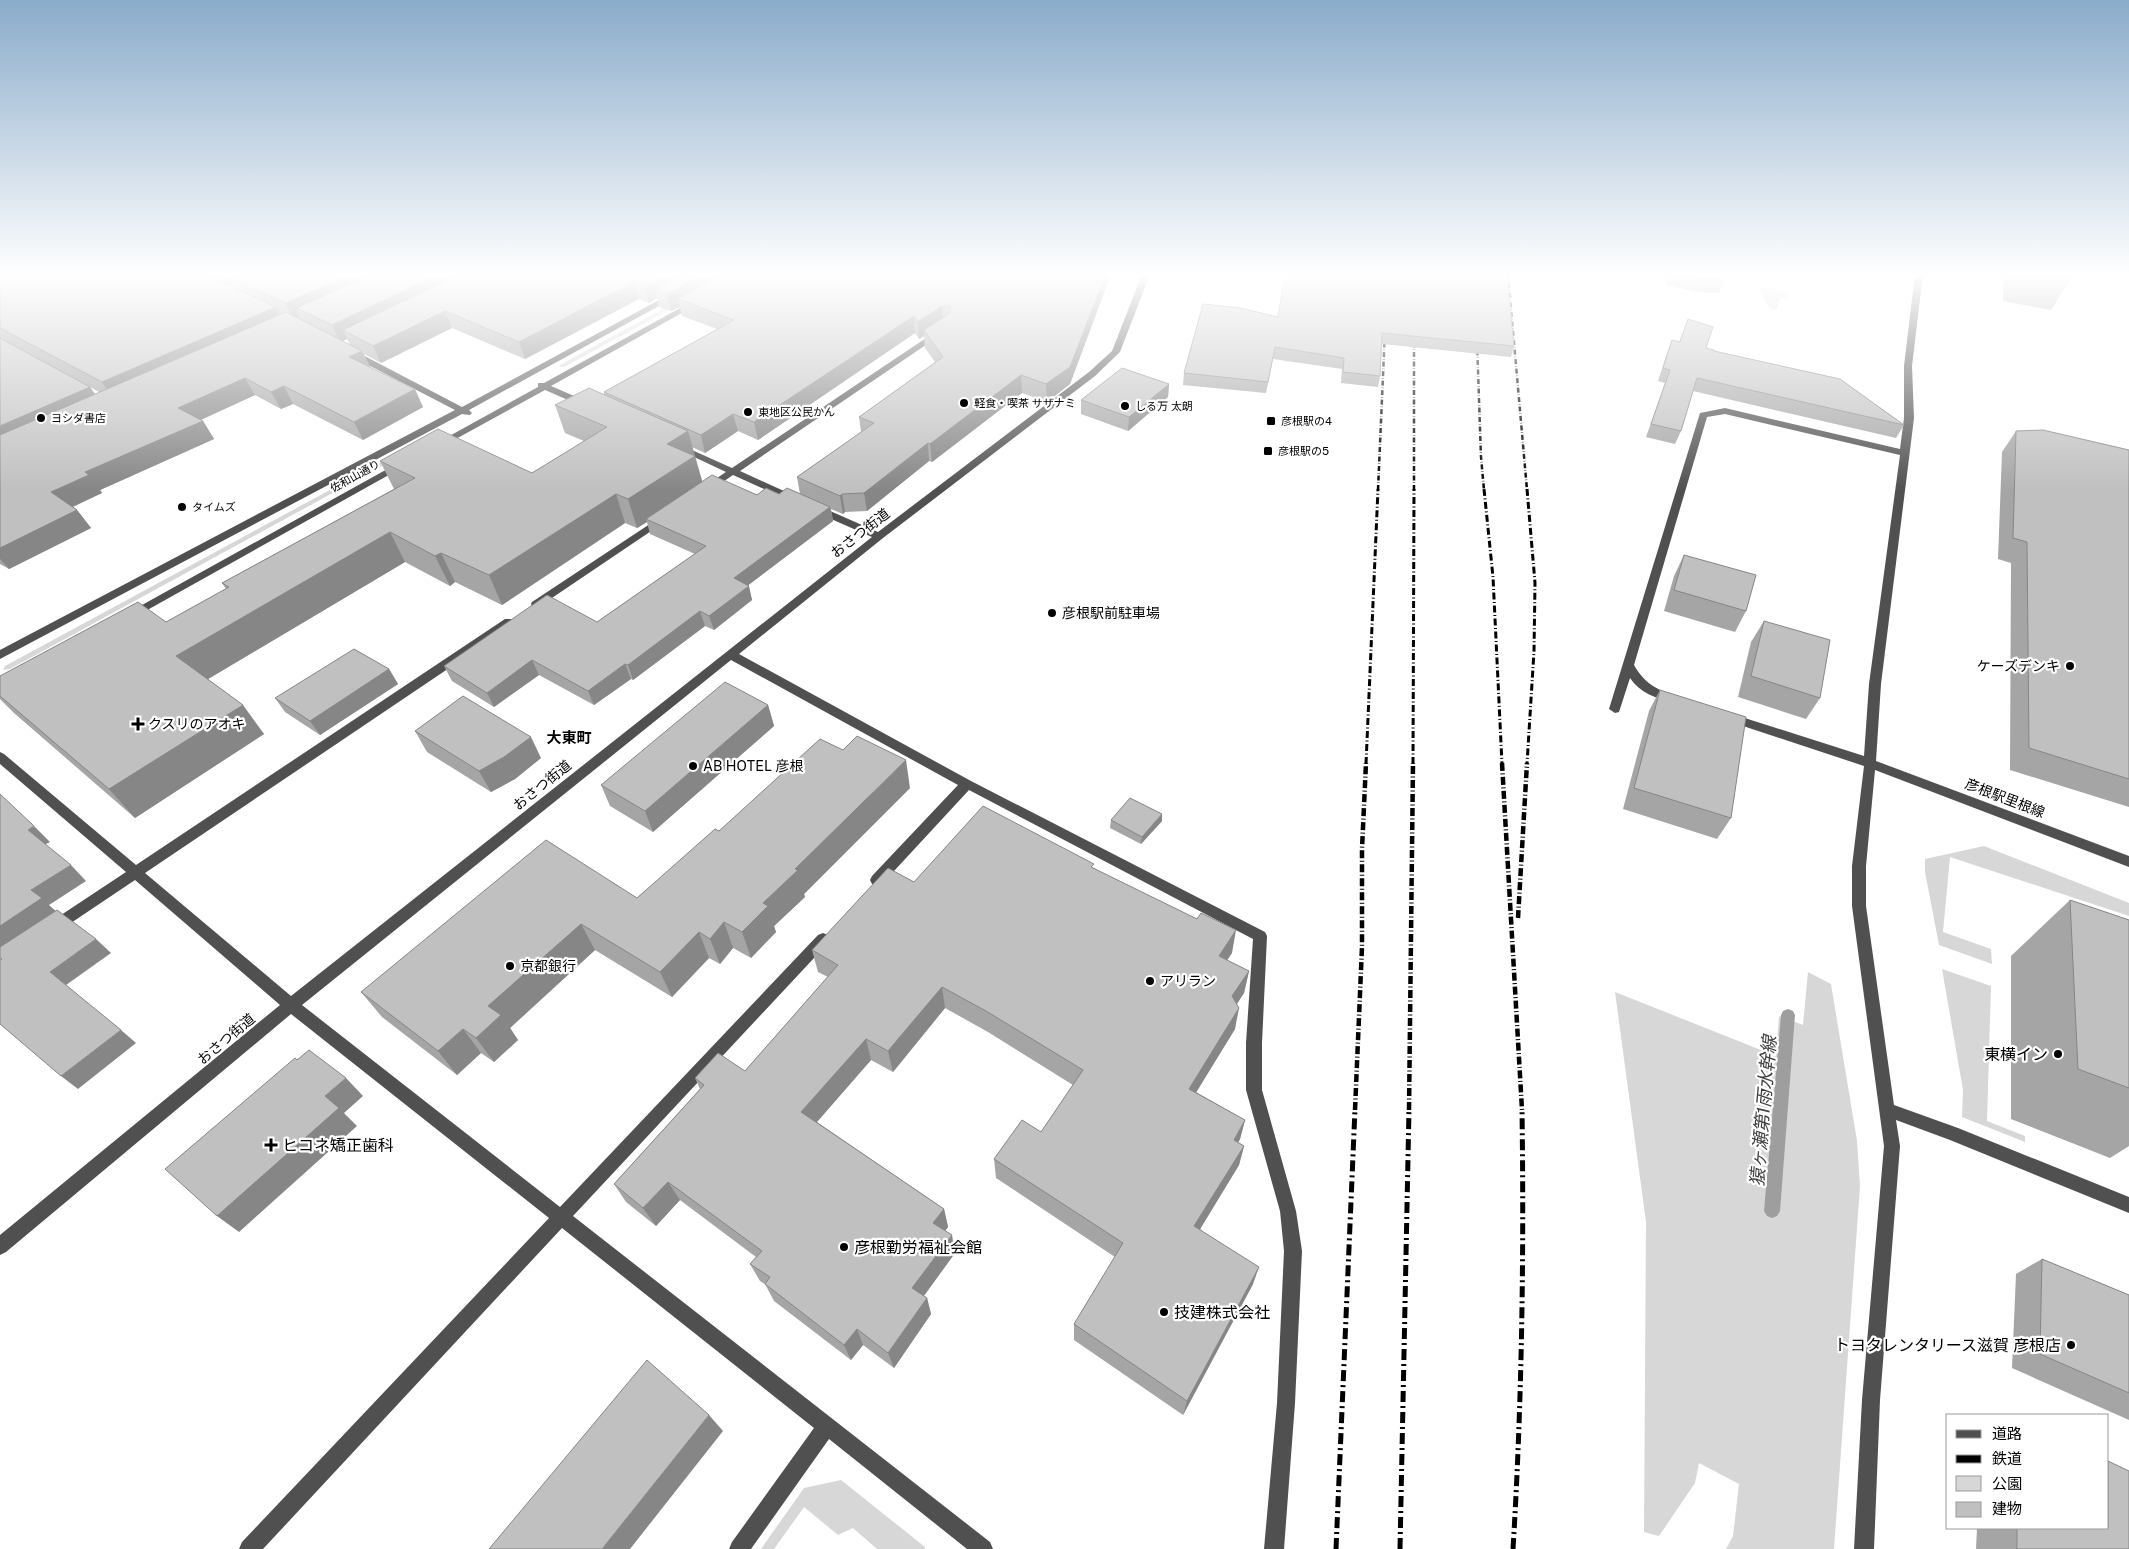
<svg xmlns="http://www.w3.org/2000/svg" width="2129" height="1549" font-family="'Public Sans','Noto Sans JP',sans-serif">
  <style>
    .green { fill: #d7d7d7 }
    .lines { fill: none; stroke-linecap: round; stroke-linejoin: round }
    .stream { fill: #9e9e9e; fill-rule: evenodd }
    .minor { fill: #505050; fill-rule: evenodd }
    .rail-far3 { stroke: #000; stroke-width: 2.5; stroke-dasharray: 5 2 0.5 2; stroke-linecap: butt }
    .rail-far2 { stroke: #000; stroke-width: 3; stroke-dasharray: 7 2.5 1 2.5; stroke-linecap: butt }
    .rail-far1 { stroke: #000; stroke-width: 4.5; stroke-dasharray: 8 2.5 1 2.5; stroke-linecap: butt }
    .rail { stroke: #000; stroke-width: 5; stroke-dasharray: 11 4 2 4; stroke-linecap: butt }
    .wall { fill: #a5a5a5; fill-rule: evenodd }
    .shaded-wall { fill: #868686 }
    .building { fill: #c0c0c0; stroke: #868686 }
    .poi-dot { fill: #000; stroke: #fff; stroke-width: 2 }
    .labels { text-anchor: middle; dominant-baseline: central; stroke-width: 4.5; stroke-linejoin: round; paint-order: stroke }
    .far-poi-label { font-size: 11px; fill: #000; stroke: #fff; text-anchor: start }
    .far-street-label { font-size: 11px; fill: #000; stroke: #fff }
    .street-label { font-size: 14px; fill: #000; stroke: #fff }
    .poi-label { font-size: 14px; fill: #000; stroke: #fff; text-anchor: start }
    .neighbourhood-label { font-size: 15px; font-weight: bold; fill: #000; stroke: #fff }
    .near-poi-label { font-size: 16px; fill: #000; stroke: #fff; text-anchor: start }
    .near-water-label { font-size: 18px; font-style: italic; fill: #3f3f3f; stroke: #fff }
  </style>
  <rect width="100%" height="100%" fill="#fff"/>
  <g class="green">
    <path d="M727,274H735L564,367H560V365Z"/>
    <path d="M1763,287L1789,293L1787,300L1780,298L1777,310L1770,309L1759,290Z"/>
    <path d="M435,433L439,435L10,669L3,670L5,666Z"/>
    <path d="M1984,846L2129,903V916L1950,857L1943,932L1991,949L1992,964L1939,945L1925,872V859Z"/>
    <path d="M1942,969L1991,986L1987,1121L2025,1136V1142L1962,1117L1963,1090Z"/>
    <path d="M1808,972L1831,984L1857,1141L1860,1186L1834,1549H1726L1733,1536L1739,1484L1699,1463L1695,1483L1659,1536L1644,1532L1646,1222L1615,992L1776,1056L1779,1016L1803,1025Z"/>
    <path d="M841,1480L925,1547V1549H877L853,1528L838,1535L804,1507L774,1549H761L804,1488Z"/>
  </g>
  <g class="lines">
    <path class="stream" d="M1788,1009L1793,1011L1795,1015L1780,1211L1777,1216L1772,1218L1767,1216L1764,1211L1781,1015L1783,1011Z"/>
    <g class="minor">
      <path d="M1142,274H1150L1120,352L1095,376L883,538L739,654L971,781L1265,932L1267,936L1262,1043V1090L1296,1211L1302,1251L1295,1403L1284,1549H1264L1277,1403L1284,1251L1280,1211L1246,1090V1043L1253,939L969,790L882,884L877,885L872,884L870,880L872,876L958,785L731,660L302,1005L560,1207L818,935L823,933L828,935L830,939L828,943L573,1216L990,1542L993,1549H967L829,1439L751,1549H729L732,1542L814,1428L562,1228L263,1549H239L242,1542L549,1218L291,1014L6,1252L0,1255V1235L280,1005L135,880L59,931L54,933L49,931L47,927L49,923L126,872L0,764V752L4,754L136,865L505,619H513L515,622L513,625L145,873L291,996L872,537L813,511V507H821L878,532L1089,372L1112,351Z"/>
      <path d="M1915,274H1923L1912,366L1914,418L1881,684L1876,761L2129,856V867L1875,770L1866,866V906L1894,1105L1958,1128L2129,1197V1213L1950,1140L1896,1120L1900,1146L1880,1400L1874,1549H1854L1862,1400L1884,1146L1852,906V866L1864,766L1725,720L1723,717L1729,713L1864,756L1869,684L1900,455L1725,414L1707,417L1634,665C1644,683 1657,690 1676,696L1678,699L1672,703C1656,698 1640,693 1630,678L1619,712L1615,713L1609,709L1700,413L1725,408L1900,449L1904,418V366Z"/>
      <path d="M670,294L677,296L469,410L472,413L470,415L462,414L0,659V650L455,410L351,356V352H357L462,407Z"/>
      <path d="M691,302L698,304L551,386L588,402V406H582L545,390L443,446L440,447L435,444L538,387V383H544Z"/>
      <path d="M935,332L942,334L740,471L797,497V501H791L733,475L711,490H705V486L726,472L675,448L677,446H683L732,468Z"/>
      <path d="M400,462L403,463V467L133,618H125L124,615Z"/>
      <path d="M662,516L666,517V521L540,606H532L531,604L532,602Z"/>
    </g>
    <g class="rail-far3">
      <path d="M1508,274L1527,490"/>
      <path d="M1477,341L1481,457L1484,490"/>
      <path d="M1378,490L1385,330"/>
      <path d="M1414,490V334"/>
    </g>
    <g class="rail-far2">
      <path d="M1484,489L1493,577L1502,764"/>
      <path d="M1527,489L1535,583L1534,651L1527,764"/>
      <path d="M1366,764L1378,489"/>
      <path d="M1413,764L1414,489"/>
    </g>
    <g class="rail-far1">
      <path d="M1502,763L1522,1110"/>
      <path d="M1518,918L1527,763"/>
      <path d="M1355,1110L1362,947V849L1366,763"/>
      <path d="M1409,1110L1413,763"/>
    </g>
    <g class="rail">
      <path d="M1336,1549L1355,1109"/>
      <path d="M1400,1549L1409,1109"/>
      <path d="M1513,1549C1522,1402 1524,1256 1522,1109"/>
    </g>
  </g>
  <g class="wall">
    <path d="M0,274H1111L1070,384L1047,402L1022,393L932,462L929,461L867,511L845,512L843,514L831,509L833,521L748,585L752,600L714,630L705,626L633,680L631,679L594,705L539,675L494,707L452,681L444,666L597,622L695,554L650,534L647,522L637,528L625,523L502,605L455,582L450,586L405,562L208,679L264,734L135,818L14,713L0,699V676L166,622L226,589L222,583L394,489L380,461L532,473L584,441L565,433L555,405L604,394V392L717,329L682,316L680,307L671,311L659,307L657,298L649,303L639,299L525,359L452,328L381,363L364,354L370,367L423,407L363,440L293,404L281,409L255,395L201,420L203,421L214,439L100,490L102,493L73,507L77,510L91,528L9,569L0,564ZM915,333L919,339L924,336L925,348L935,362L859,417L861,432L797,477L800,494L757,495L702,482L692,447L705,453L738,431L758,440ZM347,339L350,345L342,341ZM77,380L99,392L95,394L90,387Z"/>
    <path d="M1668,274H1725L1724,280L1719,293L1699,292L1666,285L1667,280H1666Z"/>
    <path d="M2003,274H2074L2051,310L2003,301Z"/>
    <path d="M1278,317L1514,346L1511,357L1382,344L1380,376L1378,387L1341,383L1342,369L1273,359L1266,393L1183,385L1184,373Z"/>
    <path d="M1688,319L1706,348L1904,425L1896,438L1693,391L1681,431L1675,444L1646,437L1665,383L1658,381L1667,353L1672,340L1679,342Z"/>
    <path d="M1169,384L1168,397L1128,431L1081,414V400Z"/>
    <path d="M2016,431L2129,450V807L2010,770L2011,563L1998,559L2002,452Z"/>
    <path d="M1684,555L1746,611L1735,632L1664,611L1674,576Z"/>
    <path d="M1764,621L1820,698L1806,719L1738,697L1751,642Z"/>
    <path d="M389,669L398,684L320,735L285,712L275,698Z"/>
    <path d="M1660,690L1731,818L1717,839L1623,809L1649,711Z"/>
    <path d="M768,705L774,726L653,832L610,806L601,785Z"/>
    <path d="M415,731L541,758L515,779L491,792L427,752Z"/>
    <path d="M910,788L804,894L805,897L774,926L776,932L751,958L733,948L720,964L709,958L672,997L595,950L510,1028L518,1040L494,1062L481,1053L457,1075L382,1017L361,992L637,898L719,831Z"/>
    <path d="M1111,820L1162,821L1141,844L1110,828Z"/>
    <path d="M1094,868L1232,953L1227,960L1249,971L1244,993L1237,1004L1235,1029L1196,1092L1245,1120L1240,1139L1238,1143L1244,1146L1239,1165L1200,1229L1253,1284L1183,1415L1074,1340V1324L1115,1257L996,1178L994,1159L1041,1132L1073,1085L988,1032L945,1008L893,1072L871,1060L817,1122L944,1209L948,1227L945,1231L955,1253L924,1296L927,1298L931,1314L894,1368L863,1345L851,1360L774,1301L765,1284L760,1281L750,1264L756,1257L680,1200L656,1226L626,1202L614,1184L700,1089L695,1078L745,1071L828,977L818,972L812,950L914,882Z"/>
    <path d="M2070,900L2129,920V1146L2110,1158L2011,1119V956Z"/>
    <path d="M2042,1259L2129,1295V1420L2012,1368L2016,1274Z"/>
    <path d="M1977,1528H2108L2129,1549H1976Z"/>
  </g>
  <g class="shaded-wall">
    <path d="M218,274H255L226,275L231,284L225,287Z"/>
    <path d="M352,274H398L296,308L300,317L294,320L285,303Z"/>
    <path d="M440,274H482L343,330L347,339L340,342L332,325Z"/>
    <path d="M666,274H701L655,290L657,298L649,303L644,286Z"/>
    <path d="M704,274H739L678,299L680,307L671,311L667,294Z"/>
    <path d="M1106,274H1111L1070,384L1047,402L1046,384Z"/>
    <path d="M634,282L639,299L525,359L519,342Z"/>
    <path d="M942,306L943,323L924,330V336L919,339L918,322Z"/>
    <path d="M276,307L284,324L114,400L102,382Z"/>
    <path d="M445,311L452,328L381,363L373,346Z"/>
    <path d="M914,316L915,333L758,440L754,422Z"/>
    <path d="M362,351L371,368L349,357Z"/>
    <path d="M1021,375L1022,393L932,462L930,444Z"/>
    <path d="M245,378L255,395L189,425L178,408Z"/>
    <path d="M1169,384L1168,397L1128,431L1129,417Z"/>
    <path d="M284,386L293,404L281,409L271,392Z"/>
    <path d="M90,387L102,405L0,450V426Z"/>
    <path d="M415,389L423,407L363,440L354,422Z"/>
    <path d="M733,414L738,431L705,453L701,435Z"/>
    <path d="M203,421L214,439L100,490L102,493L65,510L51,492L85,472Z"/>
    <path d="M688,431L703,484L646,519L647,522L637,528L628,499L667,444Z"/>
    <path d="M928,443L929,461L867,511L864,493Z"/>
    <path d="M616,494L625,523L502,605L489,575Z"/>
    <path d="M842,494L845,512L843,514L840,496Z"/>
    <path d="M830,507L833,521L738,593L734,578Z"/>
    <path d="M77,510L91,528L9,569L0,559V548Z"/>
    <path d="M390,532L405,562L198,685L176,656Z"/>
    <path d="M441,553L455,582L450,586L435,556Z"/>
    <path d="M749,586L752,600L714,630L709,616Z"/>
    <path d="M700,611L705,626L633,680L628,665Z"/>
    <path d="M532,660L539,675L494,707L487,693Z"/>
    <path d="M625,664L631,679L594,705L588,691Z"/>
    <path d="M389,669L398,684L320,735L310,721Z"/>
    <path d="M243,705L264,734L135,818L109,789Z"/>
    <path d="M768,705L774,726L653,832L645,811Z"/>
    <path d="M531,737L541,758L515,779L491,792L479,771Z"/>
    <path d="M906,760L910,788L804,894L805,897L774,926L776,932L751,958L742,932L763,903L795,869Z"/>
    <path d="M1162,814V821L1141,844L1142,837Z"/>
    <path d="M34,826L50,842L44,845L28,830Z"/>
    <path d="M71,865L86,881L49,905L59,914L0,953V926L31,890Z"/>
    <path d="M724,922L733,948L720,964L710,939Z"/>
    <path d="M581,924L595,950L510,1028L518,1040L494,1062L476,1038L488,1006Z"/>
    <path d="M1236,930L1232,953L1215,978L1219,956Z"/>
    <path d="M699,932L709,958L672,997L660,972Z"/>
    <path d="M96,939L111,953L66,985L50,972Z"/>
    <path d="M1249,971L1244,993L1228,1017L1232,996Z"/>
    <path d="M942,987L945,1008L893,1072L888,1051Z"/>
    <path d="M1239,1008L1235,1029L1186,1109L1189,1089Z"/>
    <path d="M463,1029L481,1053L457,1075L438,1051Z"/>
    <path d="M121,1030L136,1043L78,1089L61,1076Z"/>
    <path d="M866,1039L871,1060L809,1131L801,1112Z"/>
    <path d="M346,1078L363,1096L344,1113L357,1126L239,1232L217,1216L325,1096Z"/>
    <path d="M1245,1120L1240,1139L1229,1159L1234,1140Z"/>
    <path d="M1244,1146L1239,1165L1191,1244L1194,1226Z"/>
    <path d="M668,1182L680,1200L656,1226L643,1208Z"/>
    <path d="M944,1209L948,1227L937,1241L933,1223Z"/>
    <path d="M952,1235L955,1253L917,1305L912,1288Z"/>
    <path d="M1259,1267L1253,1284L1183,1415L1187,1401Z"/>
    <path d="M927,1298L931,1314L894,1368L888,1353Z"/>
    <path d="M857,1329L863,1345L851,1360L844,1345Z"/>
    <path d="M709,1415L723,1431L630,1549H602Z"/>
  </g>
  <g class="building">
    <path d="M0,274H205L276,307L102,382L0,328Z"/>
    <path d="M229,274H352L285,303L226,275Z"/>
    <path d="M373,274H440L332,325L296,308Z"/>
    <path d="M461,274H666L644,286L634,282L519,342L445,311L373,346L343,330Z"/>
    <path d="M683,274H704L667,294L655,290Z"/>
    <path d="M723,274H1106L1070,367L1046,384L1021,375L930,444L928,443L864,493L842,494L840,496L797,477L874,423L859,417L943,357L924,330L950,313V307L942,306L918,322L914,316L754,422L733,414L701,435L604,392L734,320L678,299Z"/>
    <path d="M1285,274H1507L1514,346L1382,333L1380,376L1343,372L1344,358L1275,347L1268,382L1184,373L1203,304L1241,308L1278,317Z"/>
    <path d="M1680,274H1725L1724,280L1704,279Z"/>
    <path d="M286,312L362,351L349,357L415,389L354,422L284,386L271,392L245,378L178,408L203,421L85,472L89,475L51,492L77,510L0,548V435Z"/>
    <path d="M1688,319L1713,327L1706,348L1714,350V351L1840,379L1904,425L1697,378L1681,431L1651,424L1670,370L1663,368L1672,340L1680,342Z"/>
    <path d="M0,338L90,387L0,426Z"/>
    <path d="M1122,368L1169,384L1129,417L1081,400Z"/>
    <path d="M589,388L688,431L667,444L695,456L628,499L616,494L489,575L441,553L435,556L390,532L176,656L243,705L109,789L0,696V676L138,602L166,622L229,587L222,583L415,478L380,461L438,429L532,473L607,427L555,405Z"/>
    <path d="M2043,430L2129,450V779L2029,748L2027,542L2013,538L2016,431Z"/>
    <path d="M712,475L757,495L766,488L779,494L787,488L830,507L734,578L749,586L709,616L700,611L628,665L625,664L588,691L532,660L487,693L444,666L547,595L597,622L706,546L646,519Z"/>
    <path d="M1684,555L1756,575L1746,611L1674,590Z"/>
    <path d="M1764,621L1830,640L1820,698L1751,676Z"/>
    <path d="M354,649L389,669L310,721L275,698Z"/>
    <path d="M725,682L768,705L645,811L601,785Z"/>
    <path d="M1660,690L1746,717L1731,818L1634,788Z"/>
    <path d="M463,696L531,737L504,757L479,771L415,731Z"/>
    <path d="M857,736L906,760L795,869L798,870L763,903L768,906L742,932L724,922L710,939L699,932L660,972L581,924L488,1006L501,1015L476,1038L463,1029L438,1051L361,992L546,840L637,898L715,829L719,831L820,739L843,750Z"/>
    <path d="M0,794L34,826L28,830L71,865L31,890L42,898L0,926Z"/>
    <path d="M1130,798L1162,814L1142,837L1111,820Z"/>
    <path d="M983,806L1094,864L1091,867L1197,919L1201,913L1236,930L1219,956L1249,971L1232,996L1239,1008L1189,1089L1245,1120L1234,1140L1244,1146L1194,1226L1259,1267L1187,1401L1074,1324L1123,1243L994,1159L1022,1120L1041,1132L1083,1070L986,1011L942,987L888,1051L866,1039L801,1112L944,1209L933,1223L952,1235L912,1288L927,1298L888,1353L857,1329L844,1345L765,1284L770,1277L750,1264L762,1251L668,1182L643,1208L614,1184L704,1085L695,1078L718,1053L745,1071L838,965L812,950L888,868L914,882Z"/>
    <path d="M2070,900L2129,920V1088L2078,1069Z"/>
    <path d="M57,910L96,939L50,972L121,1030L61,1076L0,1024V960L2,959L0,958V947Z"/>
    <path d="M309,1050L346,1078L325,1096L339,1108L217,1216L165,1169L295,1058L297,1060Z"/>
    <path d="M2042,1259L2129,1295V1393L2040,1354Z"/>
    <path d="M647,1360L709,1415L602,1549H489Z"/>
    <path d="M2108,1461L2129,1471V1549H2017V1528H2108Z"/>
  </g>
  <linearGradient id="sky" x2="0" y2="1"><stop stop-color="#8aabca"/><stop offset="0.56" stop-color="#fff"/><stop offset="1" stop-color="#fff" stop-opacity="0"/></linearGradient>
  <rect width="2129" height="491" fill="url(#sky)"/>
  <g class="poi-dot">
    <circle cx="964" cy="403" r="5"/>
    <circle cx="1125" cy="406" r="5"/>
    <circle cx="748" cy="412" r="5"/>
    <circle cx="41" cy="418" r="5"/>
    <rect x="1266" y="416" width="10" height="10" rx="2.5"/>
    <rect x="1263" y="446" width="10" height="10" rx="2.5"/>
    <circle cx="182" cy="507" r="5"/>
    <circle cx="1052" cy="613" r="5"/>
    <circle cx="2070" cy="666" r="5"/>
    <path d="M135.5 716.5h5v5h5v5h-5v5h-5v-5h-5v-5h5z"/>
    <circle cx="693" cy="766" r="5"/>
    <circle cx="510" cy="966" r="5"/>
    <circle cx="1150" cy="981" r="5"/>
    <circle cx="2058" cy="1054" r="5"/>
    <path d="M268.5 1137.5h5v5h5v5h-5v5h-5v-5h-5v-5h5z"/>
    <circle cx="844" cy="1247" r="5"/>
    <circle cx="1164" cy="1312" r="5"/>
    <circle cx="2071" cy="1345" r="5"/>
  </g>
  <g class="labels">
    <g class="far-poi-label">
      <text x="974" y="403">軽食・喫茶 サザナミ</text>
      <text x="1135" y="406">しる万 太朗</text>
      <text x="758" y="412">東地区公民かん</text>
      <text x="51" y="418">ヨシダ書店</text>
      <text x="1281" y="421">彦根駅の4</text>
      <text x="1278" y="451">彦根駅の5</text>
      <text x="192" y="507">タイムズ</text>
    </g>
    <g class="far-street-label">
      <text transform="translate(355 476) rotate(-29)">佐和山通り</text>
    </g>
    <g class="street-label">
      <text transform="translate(860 533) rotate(-38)">おさつ街道</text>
      <text transform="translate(542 785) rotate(-39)">おさつ街道</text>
      <text transform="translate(2005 798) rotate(21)">彦根駅里根線</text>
      <text transform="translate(226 1039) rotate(-40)">おさつ街道</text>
    </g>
    <g class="poi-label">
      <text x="1062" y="613">彦根駅前駐車場</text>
      <text x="2060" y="666" text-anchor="end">ケーズデンキ</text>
      <text x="148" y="724">クスリのアオキ</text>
      <text x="703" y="766">AB HOTEL 彦根</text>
      <text x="520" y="966">京都銀行</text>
      <text x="1160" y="981">アリラン</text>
    </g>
    <g class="neighbourhood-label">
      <text x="569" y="737">大東町</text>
    </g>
    <g class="near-poi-label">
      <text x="2048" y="1054" text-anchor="end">東横イン</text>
      <text x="282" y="1145">ヒコネ矯正歯科</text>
      <text x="854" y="1247">彦根勤労福祉会館</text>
      <text x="1174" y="1312">技建株式会社</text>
      <text x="2061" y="1345" text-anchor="end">トヨタレンタリース滋賀 彦根店</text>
    </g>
    <g class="near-water-label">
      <text transform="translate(1763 1111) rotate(-85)">猿ヶ瀬第1雨水幹線</text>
    </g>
  </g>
  <rect x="1946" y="1414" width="162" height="115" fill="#ffffff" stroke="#999999"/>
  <rect x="1956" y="1430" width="25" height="8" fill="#505050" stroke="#999999"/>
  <text x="1992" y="1439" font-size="15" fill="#000000">道路</text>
  <rect x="1956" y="1455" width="25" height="8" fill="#000000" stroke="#999999"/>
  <text x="1992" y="1464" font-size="15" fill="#000000">鉄道</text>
  <rect x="1956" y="1476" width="25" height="15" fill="#d7d7d7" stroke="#999999"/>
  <text x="1992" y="1489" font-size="15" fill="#000000">公園</text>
  <rect x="1956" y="1502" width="25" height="15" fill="#c0c0c0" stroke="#999999"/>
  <text x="1992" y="1514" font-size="15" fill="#000000">建物</text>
</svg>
